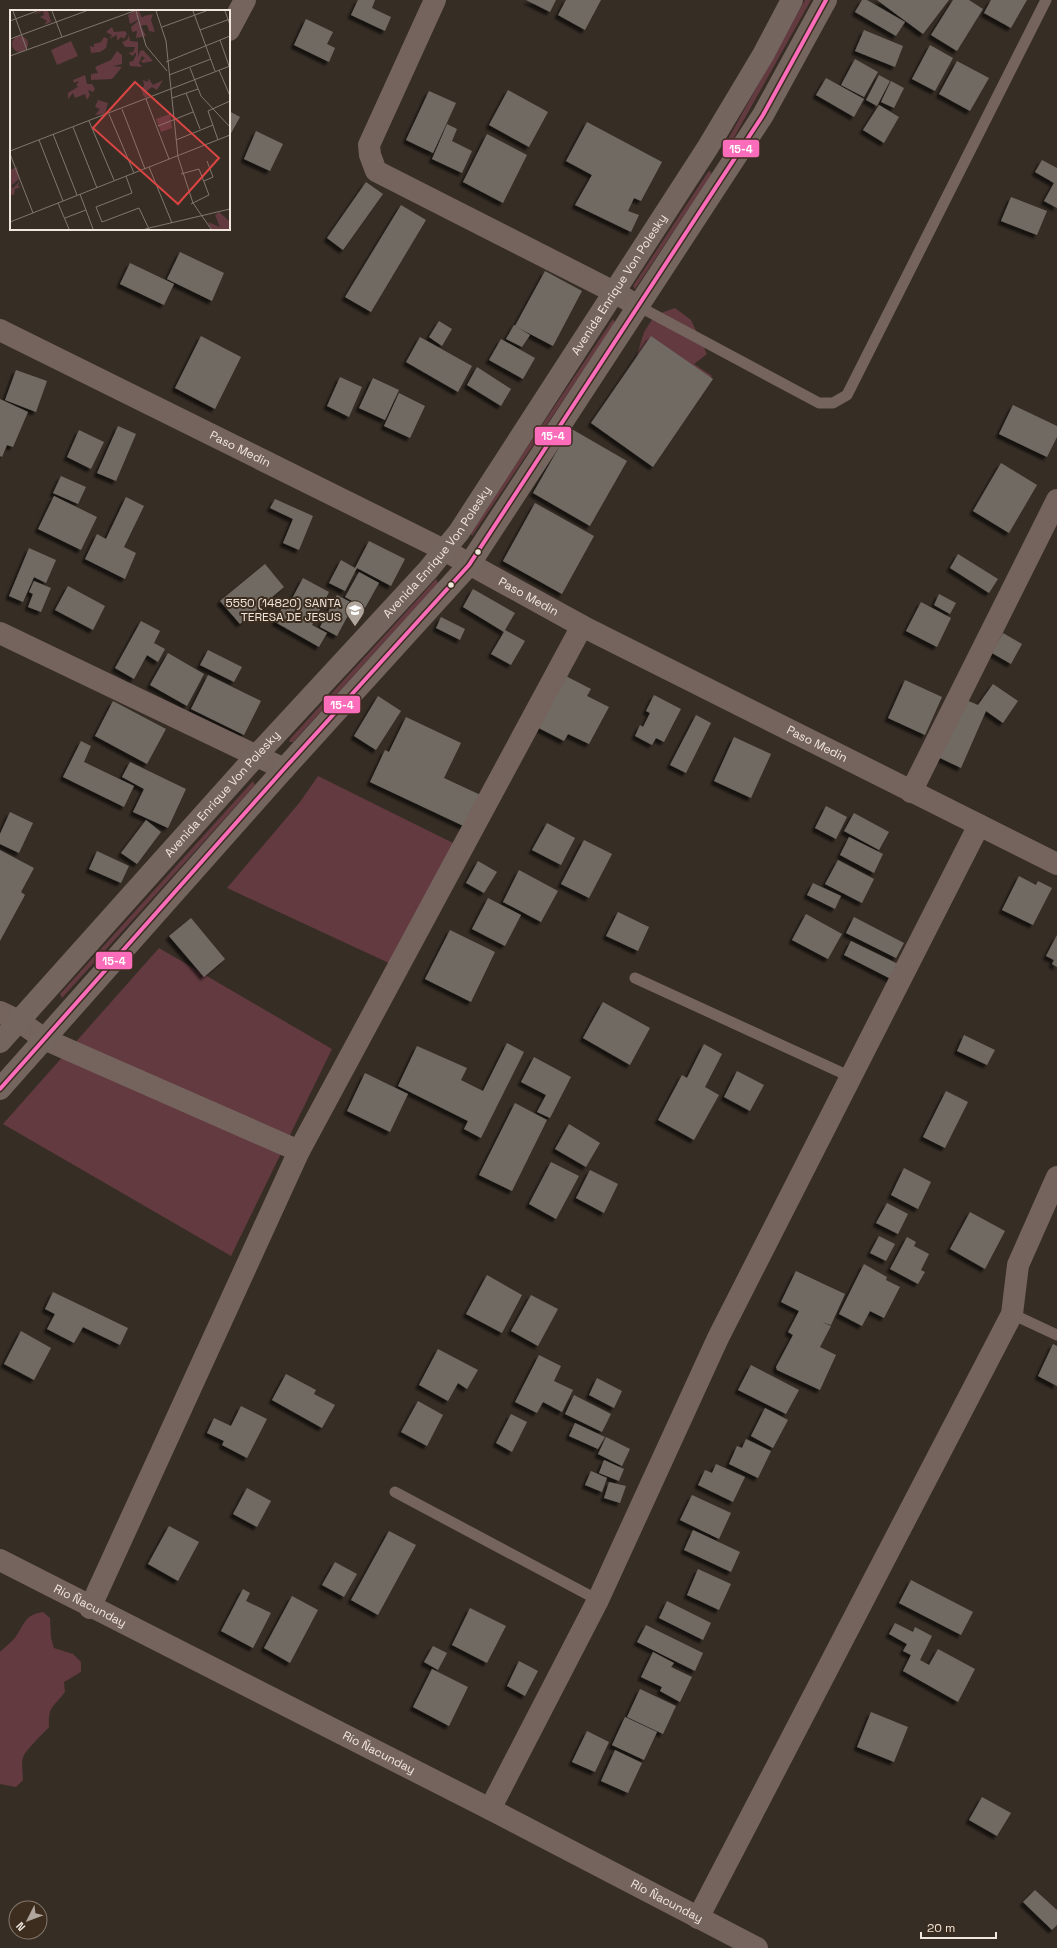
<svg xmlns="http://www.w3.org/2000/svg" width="1057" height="1948" font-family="'Space Grotesk',sans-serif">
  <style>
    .green { fill: #623a40 }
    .building { fill: #706b63; filter: url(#shadow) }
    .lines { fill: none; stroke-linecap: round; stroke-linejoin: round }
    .service { stroke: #75645e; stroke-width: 11 }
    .minor { stroke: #75645e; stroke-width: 22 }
    .tertiary { stroke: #75645e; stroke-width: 22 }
    .primary { stroke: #74655e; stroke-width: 22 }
    .bus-1-casing { stroke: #3c2d1f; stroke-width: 7 }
    .bus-1 { stroke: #fb6dba; stroke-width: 4 }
    .bus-dot { fill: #f1e7de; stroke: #3c2d1f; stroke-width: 1.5 }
    .labels { text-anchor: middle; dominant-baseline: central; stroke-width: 4; stroke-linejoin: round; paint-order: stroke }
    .street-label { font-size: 12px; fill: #f1e7de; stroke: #3c2d1f }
    .poi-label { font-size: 12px; fill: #f1e7de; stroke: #3c2d1f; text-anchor: end }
    .inset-road { fill: none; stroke: #81776f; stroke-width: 1 }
    .view { fill: #da4543; fill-opacity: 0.15; stroke: #da4543; stroke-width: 2 }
    .inset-edge { fill: none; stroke: #f1e7de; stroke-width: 2 }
    .line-badge { stroke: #3c2d1f; stroke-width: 1.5 }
    .badge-label { font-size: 11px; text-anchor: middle; font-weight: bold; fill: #fff }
  </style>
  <defs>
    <filter id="shadow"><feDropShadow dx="-3.5" dy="3.5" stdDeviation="1" flood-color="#0009"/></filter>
  </defs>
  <rect width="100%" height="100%" fill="#362d25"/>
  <g class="green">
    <path d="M805,0H811L732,141H729L728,139Z"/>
    <path d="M710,171L712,174L635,289L633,286L708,172Z"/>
    <path d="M675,308L691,320L707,354L694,364L712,376L654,461L647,365L637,355L644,332L655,315Z"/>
    <path d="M613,319L615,323L472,536L470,532Z"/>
    <path d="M436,579L438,583L293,742H289L290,739Z"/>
    <path d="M318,776L453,843L391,964L227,888L300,802Z"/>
    <path d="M253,781L255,785L62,998L60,994Z"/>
    <path d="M159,948L332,1049L231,1256L3,1124Z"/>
    <path d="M43,1612L50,1618L51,1638L54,1648L73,1654L81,1662V1672L64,1682L65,1692C53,1708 48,1706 49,1727C44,1733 24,1751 23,1758C21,1764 23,1773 23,1780L16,1787L0,1784V1652C4,1648 10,1643 14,1639C25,1625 23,1615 43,1612Z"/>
  </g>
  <g class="building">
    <path d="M358,0H375L372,8L391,17L385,31L351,15Z"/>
    <path d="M526,0H556L550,12Z"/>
    <path d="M566,0H601L585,30L558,15Z"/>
    <path d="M862,0H867L905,22L896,36L855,12Z"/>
    <path d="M877,0H949L923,34Z"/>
    <path d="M953,0H969L983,9L957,51L931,35Z"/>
    <path d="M991,0H1027L1011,28L984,13Z"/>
    <path d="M306,19L333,32L327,44L335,48L329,62L294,45Z"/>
    <path d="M864,30L903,46L895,67L855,51Z"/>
    <path d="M930,45L953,58L935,91L912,79Z"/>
    <path d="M855,59L878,72L864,97L841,85Z"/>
    <path d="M957,61L989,78L970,111L939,94Z"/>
    <path d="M879,75L890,81L877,106L866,100Z"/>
    <path d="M826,78L864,99L854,117L816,95Z"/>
    <path d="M891,81L904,88L894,108L881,102Z"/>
    <path d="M508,90L548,112L529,147L489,125Z"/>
    <path d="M429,91L456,103L433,153L406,140Z"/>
    <path d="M879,105L899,117L884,143L863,130Z"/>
    <path d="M229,111L240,117L229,137Z"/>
    <path d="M587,122L662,162L641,201L634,198L628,211L639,215L631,232L575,205L592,175L566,161Z"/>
    <path d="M447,124L457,129L452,141L472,151L462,173L432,159L442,136L449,139L442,136Z"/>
    <path d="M256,131L283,144L270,171L244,159Z"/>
    <path d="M487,134L527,155L503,203L463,182Z"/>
    <path d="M1042,160L1057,168V208L1044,201L1054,183L1035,172Z"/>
    <path d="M366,182L383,194L343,250L327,238Z"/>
    <path d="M1011,197L1047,211L1037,235L1001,221Z"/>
    <path d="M401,205L426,220L371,312L345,297Z"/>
    <path d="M180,252L224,273L212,301L167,279Z"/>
    <path d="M130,263L174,284L164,305L120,284Z"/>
    <path d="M545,271L582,291L553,346L515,326Z"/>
    <path d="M439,321L452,329L442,346L429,337Z"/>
    <path d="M514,325L530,335L522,347L506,339Z"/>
    <path d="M201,336L241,357L215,409L175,388Z"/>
    <path d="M651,336L713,379L653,467L591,423Z"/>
    <path d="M420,337L472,366L458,392L406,362Z"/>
    <path d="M501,339L535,358L523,379L489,360Z"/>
    <path d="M477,367L511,389L501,406L467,385Z"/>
    <path d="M16,370L47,381L36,412L5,400Z"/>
    <path d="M340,377L362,387L349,417L327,406Z"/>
    <path d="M373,378L399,390L385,420L359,408Z"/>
    <path d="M399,393L425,406L410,438L384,426Z"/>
    <path d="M0,399L28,412L13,447L7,445L2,457L0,456Z"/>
    <path d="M1013,405L1057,426V437L1047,457L999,434Z"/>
    <path d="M118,426L136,434L116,481L97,473Z"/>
    <path d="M570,428L627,461L590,526L533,493Z"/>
    <path d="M79,430L104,442L91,469L67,457Z"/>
    <path d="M1001,463L1037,485L1009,533L973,511Z"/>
    <path d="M61,476L86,487L78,504L53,493Z"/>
    <path d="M54,496L97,517L81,550L38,529Z"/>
    <path d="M126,497L144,506L124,547L136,553L125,579L85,559L97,534L106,539Z"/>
    <path d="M275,499L313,516L299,550L283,543L293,519L270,508Z"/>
    <path d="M535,503L594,536L562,594L503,561Z"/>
    <path d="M369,541L405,559L391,586L357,568L345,591L329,583L341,560L355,568Z"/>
    <path d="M29,548L56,560L46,583L34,577L23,602L9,596Z"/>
    <path d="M958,554L998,579L989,593L950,568Z"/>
    <path d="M265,564L284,587L240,624L220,601Z"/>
    <path d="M359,572L379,583L365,608L345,597Z"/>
    <path d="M303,578L329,592L312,625L327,633L319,647L275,622L282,608L286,610Z"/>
    <path d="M34,581L51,588L41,612L28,607L33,594L29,592Z"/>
    <path d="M68,586L105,606L93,630L55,610Z"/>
    <path d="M473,589L515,613L505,630L525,641L511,665L491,654L504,632L463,607Z"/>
    <path d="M939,594L956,603L950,614L934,605Z"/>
    <path d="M337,595L354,604L337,636L320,627Z"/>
    <path d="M921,602L951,618L937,647L906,631Z"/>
    <path d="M441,617L465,629L460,640L436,628Z"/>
    <path d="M141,621L160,631L154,643L165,649L158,662L147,655L134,679L115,668Z"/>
    <path d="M1003,633L1022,644L1011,664L992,653Z"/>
    <path d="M208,650L242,667L234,682L200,665Z"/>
    <path d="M168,653L204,674L187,706L150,685Z"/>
    <path d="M560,673L591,689L587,696L609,707L589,744L568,734L564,741L533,725Z"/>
    <path d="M208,675L261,701L244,735L191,709Z"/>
    <path d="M905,680L942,697L925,735L888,718Z"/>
    <path d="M993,684L1018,701L1003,723L986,711L961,768L938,757L964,699L978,705Z"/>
    <path d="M654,695L681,709L664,742L656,738L652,745L635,736L640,725L643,727L650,713L646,711Z"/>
    <path d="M378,696L401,711L376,750L354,736Z"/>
    <path d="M113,701L166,729L147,764L95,736Z"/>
    <path d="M696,715L711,723L686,773L670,765Z"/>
    <path d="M406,717L461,743L444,778L487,798L472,830L370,782L385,750L389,752Z"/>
    <path d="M734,737L771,754L751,798L714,781Z"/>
    <path d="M81,741L91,746L84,762L134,786L124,807L63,777Z"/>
    <path d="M130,762L186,789L168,828L133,812L144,789L122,777Z"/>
    <path d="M826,806L847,817L836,839L815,828Z"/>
    <path d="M10,812L33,823L19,853L0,844V834Z"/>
    <path d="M854,813L889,832L879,850L844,831Z"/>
    <path d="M146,820L161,832L137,864L121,853Z"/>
    <path d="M547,823L575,838L561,865L532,850Z"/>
    <path d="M849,837L883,854L874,873L840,855Z"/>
    <path d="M584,840L612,854L589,898L561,884Z"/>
    <path d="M0,850L34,868L21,892L25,895L0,941Z"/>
    <path d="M97,851L129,866L121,883L89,869Z"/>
    <path d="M838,860L874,879L862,903L825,884Z"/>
    <path d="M478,861L497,872L484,893L466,883Z"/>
    <path d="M519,870L558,891L541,922L503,902Z"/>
    <path d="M1019,876L1036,885L1038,881L1052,888L1033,925L1002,910Z"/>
    <path d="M813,883L841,896L835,909L807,895Z"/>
    <path d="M488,898L521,915L505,946L472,929Z"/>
    <path d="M618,912L649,927L638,951L606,936Z"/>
    <path d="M806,914L842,934L828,959L792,940Z"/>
    <path d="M854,917L904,943L896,958L846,933Z"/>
    <path d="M191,918L225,959L204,977L169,936Z"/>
    <path d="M450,930L495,952L471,1002L425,979Z"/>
    <path d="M1057,935V967L1052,964L1054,960L1046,956Z"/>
    <path d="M851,941L898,964L891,979L844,955Z"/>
    <path d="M603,1002L650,1028L630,1065L583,1038Z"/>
    <path d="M964,1035L995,1050L987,1065L957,1051Z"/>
    <path d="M507,1043L524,1052L481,1138L464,1129L468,1121L398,1086L417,1046L467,1068L461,1080L483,1091Z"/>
    <path d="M704,1044L722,1054L705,1087L719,1095L694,1140L658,1120L682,1075L687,1078Z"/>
    <path d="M534,1057L571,1077L550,1118L537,1112L546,1095L521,1082Z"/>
    <path d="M737,1071L764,1085L750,1111L724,1097Z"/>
    <path d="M365,1073L408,1094L390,1132L347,1111Z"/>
    <path d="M946,1091L968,1102L945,1148L923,1137Z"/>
    <path d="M515,1103L547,1120L512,1191L479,1175Z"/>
    <path d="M569,1124L600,1143L586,1167L555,1149Z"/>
    <path d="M551,1162L579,1176L556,1219L529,1204Z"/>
    <path d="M904,1168L931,1182L918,1209L891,1195Z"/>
    <path d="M590,1170L618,1184L604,1213L576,1198Z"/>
    <path d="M887,1203L908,1214L898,1234L876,1223Z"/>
    <path d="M970,1212L1005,1231L985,1269L950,1249Z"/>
    <path d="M879,1236L895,1244L886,1261L870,1253Z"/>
    <path d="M907,1237L916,1242L914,1246L929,1254L921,1270L925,1272L918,1284L890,1269Z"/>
    <path d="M864,1264L887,1277L886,1280L900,1287L884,1318L870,1311L862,1326L839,1314Z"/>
    <path d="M796,1271L845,1294L831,1325L822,1322L831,1326L820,1347L836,1355L820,1390L777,1370L776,1367L793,1335L788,1332L799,1311L781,1302Z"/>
    <path d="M487,1275L522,1295L502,1333L466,1314Z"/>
    <path d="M53,1292L128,1328L120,1345L83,1327L74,1343L47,1329L55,1314L45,1309Z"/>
    <path d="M531,1295L558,1309L538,1346L511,1331Z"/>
    <path d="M21,1331L51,1348L34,1380L4,1364Z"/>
    <path d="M1053,1344L1057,1346V1386L1038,1376Z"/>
    <path d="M438,1349L478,1370L467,1389L458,1383L448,1401L419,1385Z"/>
    <path d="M539,1355L561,1366L554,1381L573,1390L562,1412L543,1402L537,1413L515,1402Z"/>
    <path d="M751,1365L799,1390L786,1414L738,1390Z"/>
    <path d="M286,1374L316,1390L314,1394L335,1405L322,1428L272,1400Z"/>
    <path d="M597,1378L622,1391L614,1408L589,1395Z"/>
    <path d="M574,1395L611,1414L602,1432L565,1414Z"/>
    <path d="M418,1401L443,1415L427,1446L401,1432Z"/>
    <path d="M241,1406L267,1419L247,1458L222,1445L224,1441L207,1433L214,1418L231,1426Z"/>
    <path d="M765,1408L788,1420L773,1448L751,1436Z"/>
    <path d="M511,1414L527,1422L512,1452L496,1443Z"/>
    <path d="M575,1423L605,1437L598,1449L569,1436Z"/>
    <path d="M606,1437L630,1449L622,1466L598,1454Z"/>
    <path d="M746,1439L771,1451L758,1478L729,1464L737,1446L742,1448Z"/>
    <path d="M604,1460L624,1469L619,1481L599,1473Z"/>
    <path d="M716,1464L745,1477L733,1502L698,1485L705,1470L712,1473Z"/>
    <path d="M591,1471L607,1478L602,1492L585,1485Z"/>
    <path d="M609,1482L626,1486L620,1503L604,1498Z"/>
    <path d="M247,1488L271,1501L257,1527L233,1514Z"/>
    <path d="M692,1495L731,1513L719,1539L680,1520Z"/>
    <path d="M169,1526L199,1542L178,1581L148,1564Z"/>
    <path d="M693,1530L740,1552L731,1572L684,1550Z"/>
    <path d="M389,1531L416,1545L378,1615L351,1600Z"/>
    <path d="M335,1562L357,1574L344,1597L322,1585Z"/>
    <path d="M698,1569L731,1584L719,1610L687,1595Z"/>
    <path d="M911,1580L973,1612L961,1635L899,1603Z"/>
    <path d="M243,1589L250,1593L246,1601L271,1613L253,1648L221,1631Z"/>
    <path d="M292,1596L318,1610L290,1663L264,1648Z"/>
    <path d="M667,1601L711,1623L703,1640L659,1618Z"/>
    <path d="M470,1608L506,1626L487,1663L452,1645Z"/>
    <path d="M895,1623L913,1632L915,1627L932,1636L920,1660L929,1665L938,1649L975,1669L958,1702L903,1671L911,1655L903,1651L907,1644L889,1634Z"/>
    <path d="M646,1625L703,1653L695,1671L637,1642Z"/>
    <path d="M433,1646L447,1653L438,1670L424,1662Z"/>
    <path d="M653,1652L674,1663L671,1667L692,1677L680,1702L660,1691L662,1687L641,1677Z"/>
    <path d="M519,1661L538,1671L525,1696L507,1686Z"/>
    <path d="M432,1669L468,1687L449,1726L413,1707Z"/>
    <path d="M640,1689L676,1706L663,1734L627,1717Z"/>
    <path d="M871,1712L908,1727L894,1762L857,1747Z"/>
    <path d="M625,1717L657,1732L644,1760L612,1745Z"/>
    <path d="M587,1731L609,1742L595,1772L572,1762Z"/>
    <path d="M615,1750L642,1763L628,1793L601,1781Z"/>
    <path d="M982,1797L1011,1813L997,1836L969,1820Z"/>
    <path d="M1035,1890L1057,1910V1925L1052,1930L1023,1902Z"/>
  </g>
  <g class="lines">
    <g class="service">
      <path d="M638,306L819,403H833L847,395L1046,0"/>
      <path d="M635,978L851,1077"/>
      <path d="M1012,1314L1057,1335"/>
      <path d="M395,1492L598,1600"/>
    </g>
    <g class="minor">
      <path d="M435,0L369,145L370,155L376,171L614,292L638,306"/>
      <path d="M229,30L245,0"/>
      <path d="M0,633L284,769"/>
      <path d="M911,792L1057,500"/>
      <path d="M0,1012L19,1021L44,1039L299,1151"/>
      <path id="s1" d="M0,1560L490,1809L757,1948"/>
      <path d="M90,1608L299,1151L582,626"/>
      <path d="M490,1809L598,1600L718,1338L979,825"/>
      <path d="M698,1918L1012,1314L1018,1265L1057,1177"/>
    </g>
    <path class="tertiary" id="s2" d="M0,330L444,550L582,626L1057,864"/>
    <g class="primary">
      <path id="s3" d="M0,1042L256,756L428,570L459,532L708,147L763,55L792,0"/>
      <path d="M0,1089L284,769L469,565L763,115L826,0"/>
    </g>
    <g class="bus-1-casing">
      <path id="bus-1" d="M0,1089L284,769L469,565L763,115L826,0"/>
    </g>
    <use href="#bus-1" class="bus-1"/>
  </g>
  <defs>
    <g id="school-pin" transform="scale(1)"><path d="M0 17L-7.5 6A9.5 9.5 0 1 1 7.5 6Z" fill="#b0a69d" stroke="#3c2d1f"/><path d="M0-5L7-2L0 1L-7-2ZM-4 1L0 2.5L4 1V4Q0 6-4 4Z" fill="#fff"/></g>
  </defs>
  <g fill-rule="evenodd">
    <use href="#school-pin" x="355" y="610"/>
  </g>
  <g class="bus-dot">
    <circle cx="478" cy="552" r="3.5"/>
    <circle cx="451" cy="585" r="3.5"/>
  </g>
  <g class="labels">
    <g class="street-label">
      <text stroke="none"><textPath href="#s3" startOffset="981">Avenida Enrique Von Polesky</textPath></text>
      <text stroke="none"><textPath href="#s2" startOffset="268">Paso Medin</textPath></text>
      <text stroke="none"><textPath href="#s3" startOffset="657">Avenida Enrique Von Polesky</textPath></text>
      <text stroke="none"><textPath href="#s2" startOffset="592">Paso Medin</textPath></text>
      <text stroke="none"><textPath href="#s2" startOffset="916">Paso Medin</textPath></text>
      <text stroke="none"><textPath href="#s3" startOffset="333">Avenida Enrique Von Polesky</textPath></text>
      <text stroke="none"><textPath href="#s1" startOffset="101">Río Ñacunday</textPath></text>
      <text stroke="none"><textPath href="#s1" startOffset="425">Río Ñacunday</textPath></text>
      <text stroke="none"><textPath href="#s1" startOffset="749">Río Ñacunday</textPath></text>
    </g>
    <g class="poi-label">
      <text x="341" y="603">5550 (14820) SANTA<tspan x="341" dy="14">TERESA DE JESUS</tspan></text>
    </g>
  </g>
  <g transform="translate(10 10)">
    <rect width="220" height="220" fill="#362d25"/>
    <path d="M29,1H38L41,12L34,15L37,11L30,7L34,5L33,1L23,5ZM124,1H129L132,8L120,14L118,5ZM143,4L141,10L145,22L139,21L137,15H134L131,16L136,26L126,28L127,21L122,22L121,17L134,6ZM102,17L104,22L115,21L117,24L114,29L111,27L107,31V25L99,29L102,25L96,22ZM119,25L120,31L128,32V47L130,41L133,40L143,51L133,53L131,51L135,48L132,46L129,53L132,57L120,56L119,52L123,51L126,45L125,42L123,46L118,43L123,42L125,37H115L112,32L117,30ZM2 34a8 8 0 1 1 16 0a8 8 0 1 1-16 0ZM94,27L98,29L96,38L90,42L81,43L80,36L84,37V34L91,32ZM61,31L68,46L47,55L41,40ZM107,41L112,45V54L103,56L112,57L102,69L81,70V64L88,63L85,57L101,50ZM75,65L77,74H82L85,79L83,82L78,80L80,85L77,90L75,84L65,88L63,83L58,89V83L69,76H66L69,71L64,73L63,70ZM138,68L143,75L153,70L147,80L142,77L137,81L138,87H134L131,79L134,76L133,70L138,72ZM88,90L98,93L95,104L85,105L90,99L85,97ZM160,104L162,118L151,122L146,109ZM7,157L9,169L1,176L3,178L10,171L8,176L11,177L5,179L4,185L0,184V160ZM209,202L220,212V219H201L198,212L210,217L205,205Z" fill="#623a40"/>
    <path class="inset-road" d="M3,1L17,40M42,1L52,27M126,1L136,36L157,61M146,1L156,31L168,147L183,193L201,219M183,1L205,61M215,1L220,15M0,11L27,1M152,17L196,1M190,20L220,9M0,29L76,1M210,30L219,56M0,46L124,1M156,52L220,26M180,58L191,86L220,117M209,60L220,86M159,65L201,49M176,83L190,119M162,88L188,79M136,89L159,149M112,99L135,159M99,104L124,163M79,111L104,170M148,116L183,102M63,117L87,178M43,124L67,185M29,130L53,191M166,130L203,115M208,130L198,101L220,91M0,141L220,56M0,144L23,203M139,157L162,213M171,164L189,159L199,185L181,194M116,166L122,183L86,197L92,212L129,198L139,219M194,171L203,167L197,151M70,184L83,219M48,193L59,219M55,208L76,200M0,212L220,125M135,219L220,199"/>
    <path class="view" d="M125,72L209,148L168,194L83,118Z"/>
    <rect width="220" height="220" class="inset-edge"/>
  </g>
  <g class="line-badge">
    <rect x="722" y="139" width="38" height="19" rx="4" fill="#fb6dba"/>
    <rect x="534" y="426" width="38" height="20" rx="4" fill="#fb6dba"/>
    <rect x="323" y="695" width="38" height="19" rx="4" fill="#fb6dba"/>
    <rect x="95" y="951" width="38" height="19" rx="4" fill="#fb6dba"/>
  </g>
  <g class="badge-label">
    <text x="741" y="153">15-4</text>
    <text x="553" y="440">15-4</text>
    <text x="342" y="709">15-4</text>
    <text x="114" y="965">15-4</text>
  </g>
  <g transform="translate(28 1920) rotate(228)"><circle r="19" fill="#3c2d1f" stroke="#84776b"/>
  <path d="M0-3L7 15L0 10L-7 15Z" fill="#b0a69d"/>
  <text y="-6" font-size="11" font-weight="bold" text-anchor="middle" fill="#f1e7de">N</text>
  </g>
  <path d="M921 1932v6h75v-6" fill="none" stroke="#f1e7de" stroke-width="2"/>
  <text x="927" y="1932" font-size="12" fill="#f1e7de" stroke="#3c2d1f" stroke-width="3" paint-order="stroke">20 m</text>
</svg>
